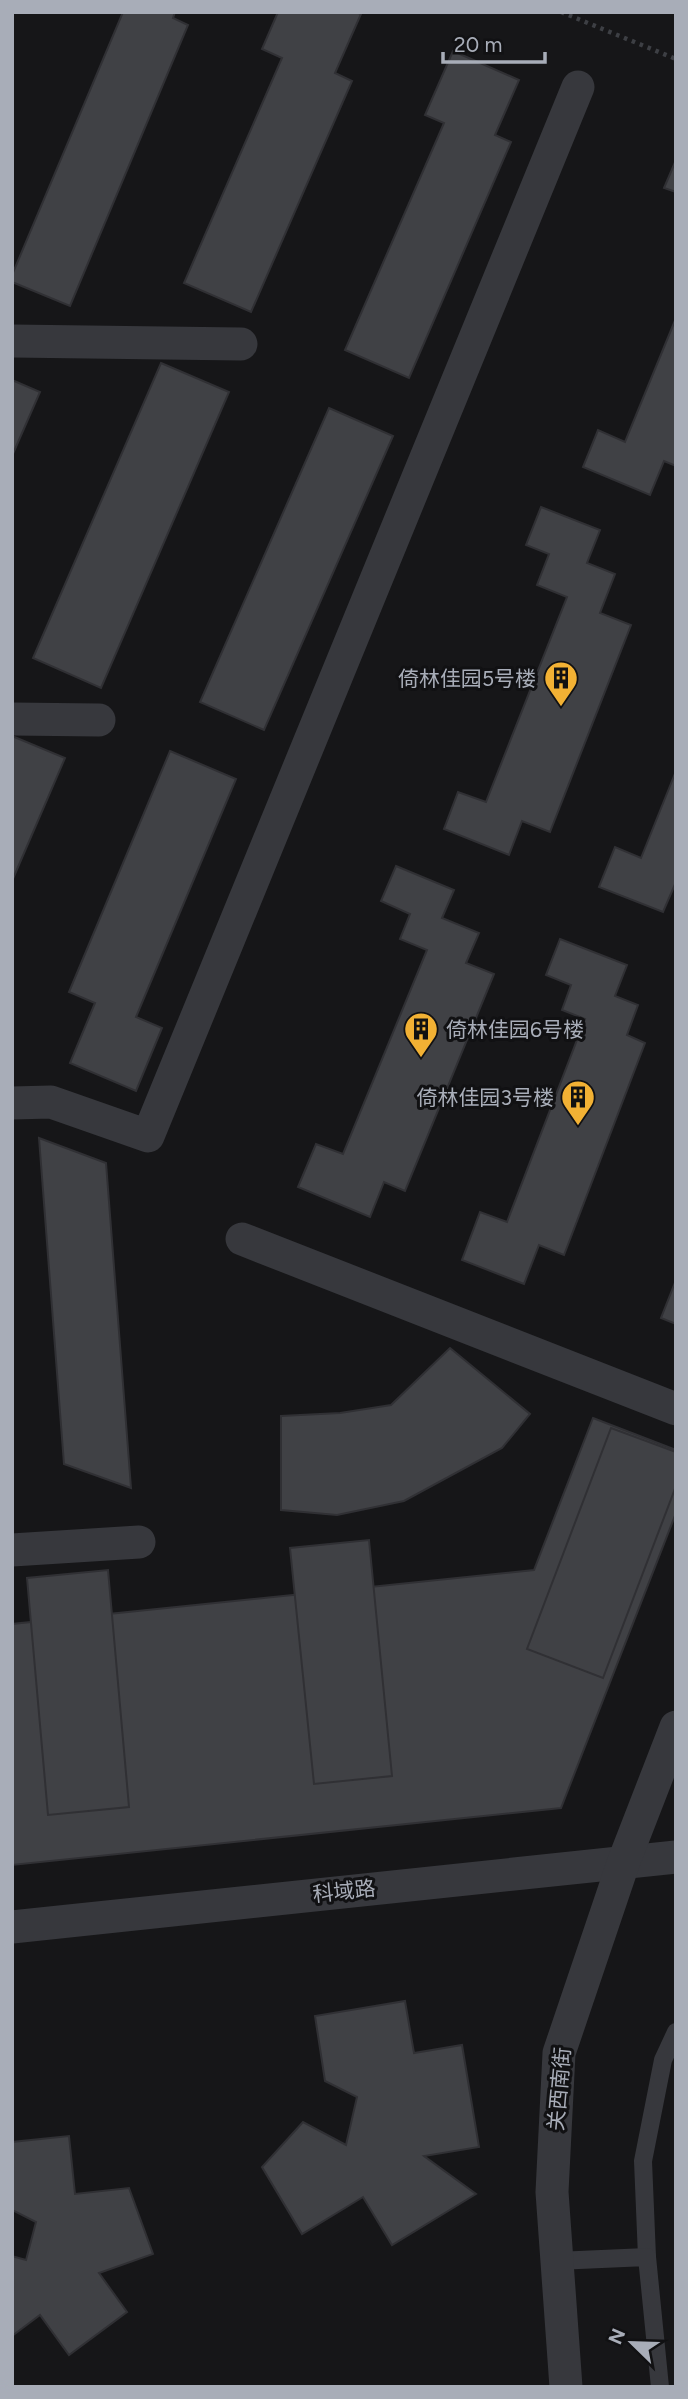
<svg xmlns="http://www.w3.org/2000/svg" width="688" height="2399" font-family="Figtree,'Noto Sans SC',sans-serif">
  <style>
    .building { fill: #404145; stroke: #303034; stroke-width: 2 }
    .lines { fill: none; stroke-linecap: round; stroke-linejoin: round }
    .path { stroke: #3d3f44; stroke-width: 4.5; stroke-dasharray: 3.5 5; stroke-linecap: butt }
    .service { stroke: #37383d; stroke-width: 18 }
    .minor { stroke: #37383d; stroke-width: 33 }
    .labels { text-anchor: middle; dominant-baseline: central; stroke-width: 6; stroke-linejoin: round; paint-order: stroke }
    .poi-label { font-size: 21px; fill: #a8adb8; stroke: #111113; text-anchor: end }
    .street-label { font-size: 21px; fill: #a8adb8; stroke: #111113 }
  </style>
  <rect width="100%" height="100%" fill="#161618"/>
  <g class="building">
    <path d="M123,12H175L173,18L188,25L70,306L12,282V275Z"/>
    <path d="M278,12H356L361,14L335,73L352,81L251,312L184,283L282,58L262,49Z"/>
    <path d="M453,51L519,80L495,135L511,142L409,378L345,350L444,123L425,115Z"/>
    <path d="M676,160V192L664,188Z"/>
    <path d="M676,318V466L664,461L650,495L583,467L598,430L625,442Z"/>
    <path d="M161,363L229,392L101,688L33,658Z"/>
    <path d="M12,380L40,392L12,456Z"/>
    <path d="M329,408L393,436L264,730L200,702Z"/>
    <path d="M541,507L600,530L587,563L615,574L600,613L631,625L550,832L522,821L509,855L444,829L458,792L486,802L567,597L537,585L549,554L526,545Z"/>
    <path d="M12,736L65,758L12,881Z"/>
    <path d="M170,751L236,779L136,1017L162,1028L136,1091L70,1063L95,1003L69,992Z"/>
    <path d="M676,771V882L663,912L599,887L615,847L641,858Z"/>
    <path d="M396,866L454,890L442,918L479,933L466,963L494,974L405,1191L384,1182L370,1217L298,1187L316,1144L343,1154L427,950L400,939L410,914L381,901Z"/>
    <path d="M560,939L627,965L615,996L638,1005L627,1035L645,1043L564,1255L539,1245L524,1284L462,1260L480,1212L507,1222L585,1019L562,1010L571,985L546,975Z"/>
    <path d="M39,1138L106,1163L131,1488L64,1464Z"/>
    <path d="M676,1280V1324L661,1318Z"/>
    <path d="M450,1348L530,1414L502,1448L404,1501L337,1515L281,1510V1416L340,1413L391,1405Z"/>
    <path d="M593,1418L676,1450V1513L561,1808L12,1865V1624L534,1570Z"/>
    <path d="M611,1428L676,1452V1486L603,1678L527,1649Z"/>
    <path d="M369,1540L392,1776L314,1784L290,1548Z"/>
    <path d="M108,1570L129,1807L48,1815L27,1578Z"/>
    <path d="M405,2001L414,2053L462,2045L479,2147L424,2156L476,2194L392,2245L363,2197L302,2234L262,2167L303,2122L346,2145L357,2097L325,2081L315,2016Z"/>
    <path d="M69,2136L75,2194L129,2188L153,2254L99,2273L127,2312L69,2355L40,2315L12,2336V2256L26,2260L36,2222L12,2210V2142Z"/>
  </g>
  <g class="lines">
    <path class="path" d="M561,12L676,59"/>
    <g class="service">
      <path d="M647,2257L643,2161L663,2060L676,2032"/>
      <path d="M556,2261L647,2257L660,2387"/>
    </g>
    <g class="minor">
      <path d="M12,341L241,344"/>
      <path d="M12,719L99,720"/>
      <path d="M12,1103L51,1102L148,1136L578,87"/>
      <path d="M242,1239L676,1409"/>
      <path d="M12,1550L139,1542"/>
      <path d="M12,1927L676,1857"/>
      <path d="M566,2387L552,2192L559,2053L624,1861L676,1727"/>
    </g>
  </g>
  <defs>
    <g id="building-pin" transform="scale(1.75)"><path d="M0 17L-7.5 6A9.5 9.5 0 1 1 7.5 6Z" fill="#f2b134" stroke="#111113"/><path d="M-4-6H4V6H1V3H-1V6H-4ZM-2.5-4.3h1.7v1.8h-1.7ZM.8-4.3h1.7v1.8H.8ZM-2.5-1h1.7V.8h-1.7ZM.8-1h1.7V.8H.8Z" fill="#111"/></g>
  </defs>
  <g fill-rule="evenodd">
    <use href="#building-pin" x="561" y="678"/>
    <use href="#building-pin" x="421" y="1029"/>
    <use href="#building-pin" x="578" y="1097"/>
  </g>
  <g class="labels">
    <g class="poi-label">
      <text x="536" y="678">倚林佳园5号楼</text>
      <text x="446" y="1029" text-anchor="start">倚林佳园6号楼</text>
      <text x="554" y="1097">倚林佳园3号楼</text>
    </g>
    <g class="street-label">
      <text transform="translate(344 1891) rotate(-6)">科域路</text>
      <text transform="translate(559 2089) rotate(-85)">关西南街</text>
    </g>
  </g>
  <rect width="688" height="2399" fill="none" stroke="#a8adb8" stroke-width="28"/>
  <g transform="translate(632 2343) rotate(293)" stroke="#111113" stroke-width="5" paint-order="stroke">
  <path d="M0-5L12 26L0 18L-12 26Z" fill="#a8adb8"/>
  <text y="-10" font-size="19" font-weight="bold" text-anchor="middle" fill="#a8adb8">N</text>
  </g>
  <path d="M443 52v10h102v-10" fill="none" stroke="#a8adb8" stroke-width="3.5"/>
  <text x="454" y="52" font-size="21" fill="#a8adb8" stroke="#111113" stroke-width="5" paint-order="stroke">20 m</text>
</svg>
